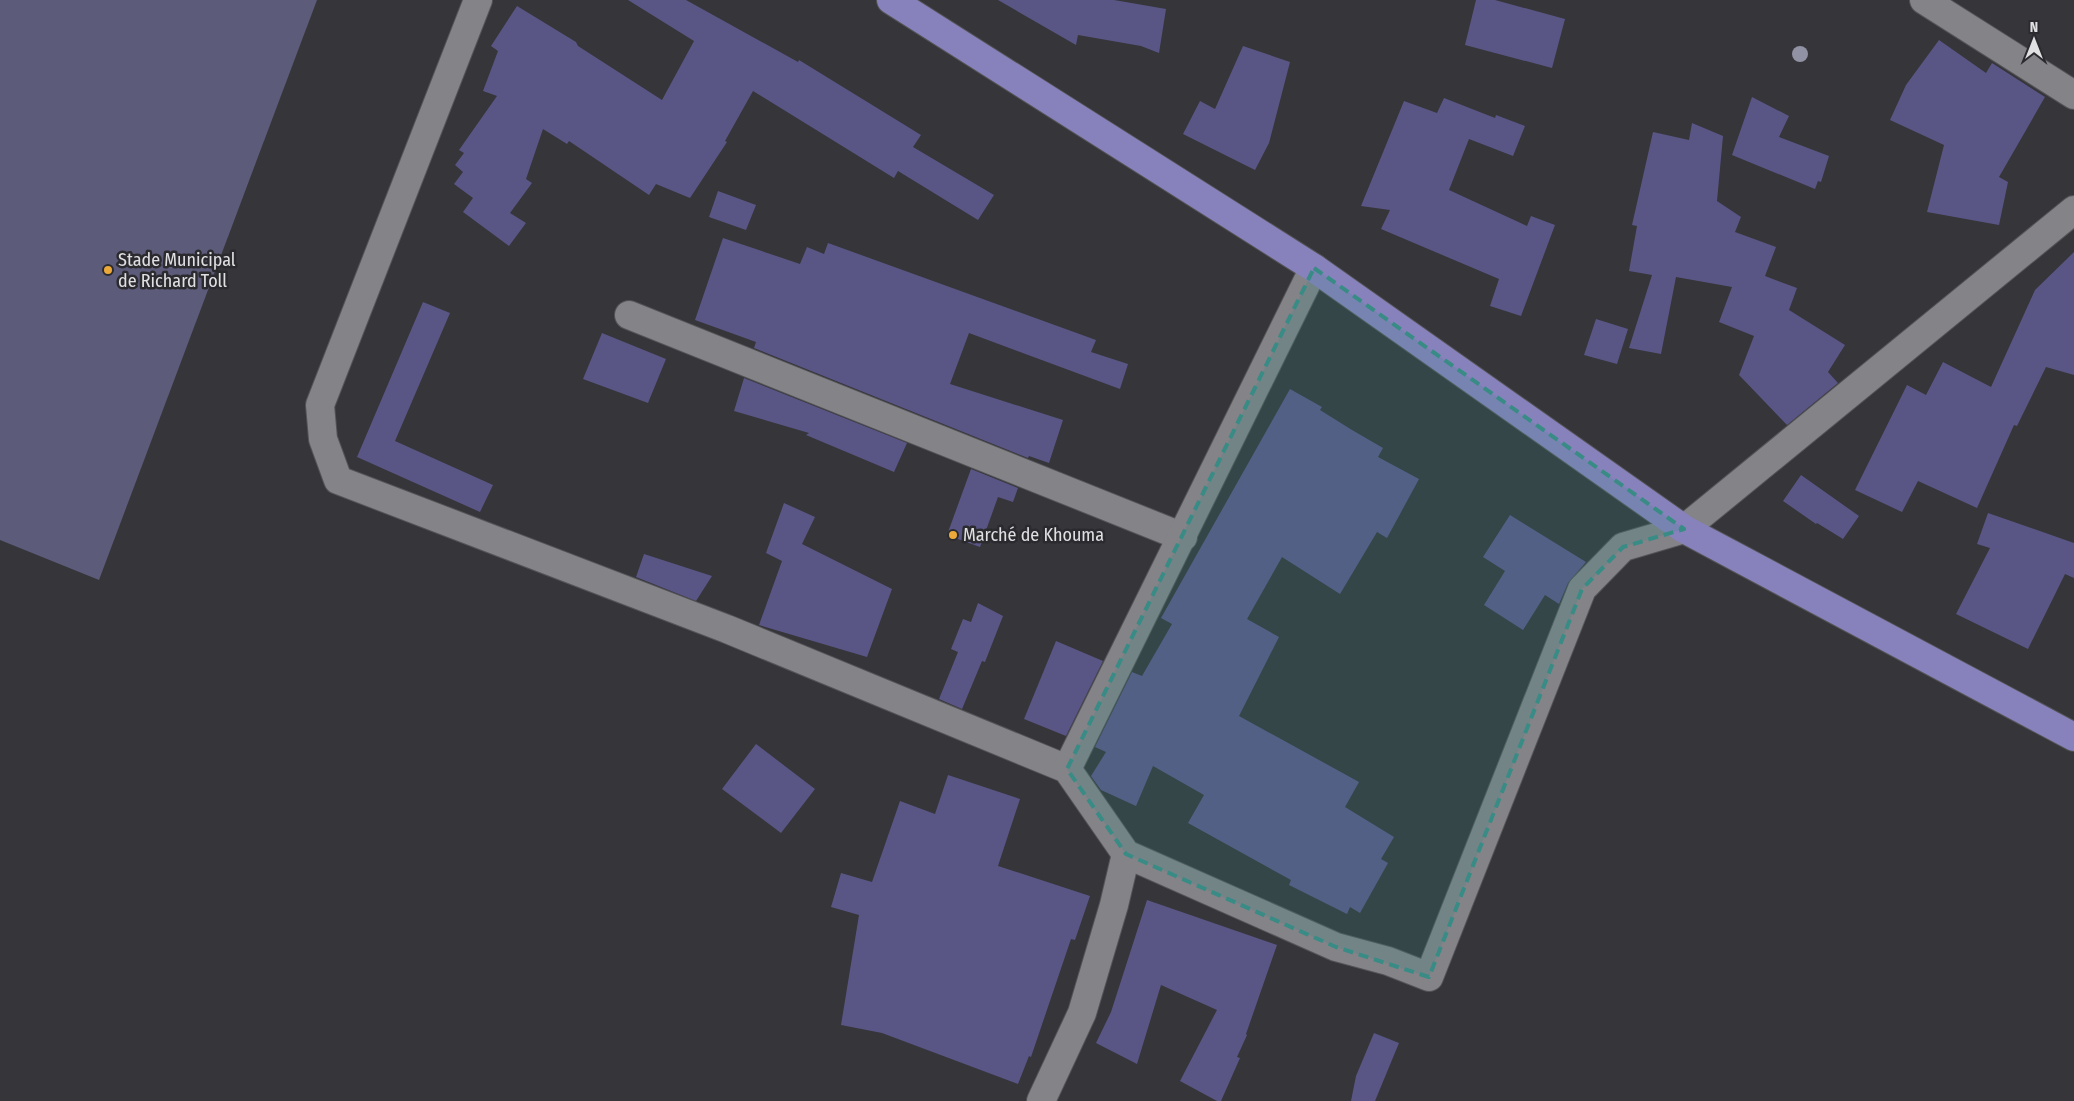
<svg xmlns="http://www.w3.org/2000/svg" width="2074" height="1101" font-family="'Fira Sans Condensed',sans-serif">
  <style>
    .green { fill: #5c5b7a }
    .building { fill: #595685 }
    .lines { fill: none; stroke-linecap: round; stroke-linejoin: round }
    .street-casing { stroke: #545457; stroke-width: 30 }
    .primary-casing { stroke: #545457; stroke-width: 30 }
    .street { stroke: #838388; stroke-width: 28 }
    .primary { stroke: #8782bc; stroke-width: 28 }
    .tree { fill: #9292a5 }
    .marked { fill: #398b85; fill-opacity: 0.2; stroke: #398b85; stroke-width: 4; stroke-dasharray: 10 6; stroke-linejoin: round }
    .poi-dot { fill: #eca93a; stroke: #2b2b2f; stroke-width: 2 }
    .labels { text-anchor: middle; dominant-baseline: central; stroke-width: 5; stroke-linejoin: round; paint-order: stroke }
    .poi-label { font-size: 18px; fill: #e0e0e3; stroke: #2b2b2f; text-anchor: start }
  </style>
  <rect width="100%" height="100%" fill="#35353a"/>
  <path class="green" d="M0,0H317L99,580L0,540Z"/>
  <g class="building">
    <path d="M628,0H686L798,62L799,60L921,135L913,147L994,195L978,220L898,171L894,178L753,91L725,141L727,142L690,198L656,184L649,195L569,141L567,144L543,129L526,179L532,183L510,213L526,223L509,246L463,212L473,198L454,184L463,172L455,165L464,153L459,150L497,96L483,91L498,51L491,46L517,6L576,42L578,46L662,100L694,41Z"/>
    <path d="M998,0H1114L1166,9L1159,53L1141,46L1078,35L1076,45Z"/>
    <path d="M1476,0H1495L1565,19L1552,68L1465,45Z"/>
    <path d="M1939,40L1986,73L1992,63L2045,97L1999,177L2008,182L1999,225L1927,212L1944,145L1890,120L1906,85Z"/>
    <path d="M1243,46L1290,62L1269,143L1255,170L1183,134L1200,101L1215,109Z"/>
    <path d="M1752,97L1789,116L1779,137L1829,156L1821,182L1818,181L1815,189L1732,155Z"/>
    <path d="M1444,98L1495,118L1496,115L1525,126L1513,156L1469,139L1449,190L1527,226L1531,216L1555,225L1521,316L1490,306L1499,279L1381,229L1390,210L1361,206L1404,101L1437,113Z"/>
    <path d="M1692,123L1723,136L1717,201L1741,217L1735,232L1776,247L1765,276L1797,288L1789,310L1845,345L1828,372L1838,383L1787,425L1739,375L1754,336L1719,322L1732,287L1676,277L1661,354L1629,348L1652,275L1629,271L1637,226L1632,225L1653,132L1689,140Z"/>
    <path d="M718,191L756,205L746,230L709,217Z"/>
    <path d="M723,238L800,264L807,247L824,254L828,243L1096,340L1091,352L1128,364L1120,389L969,333L950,384L1063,420L1049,463L1029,456L1028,458L754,348L756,342L695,320Z"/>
    <path d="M2074,252V375L2046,367L2017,426L2014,425L1977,508L1918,481L1902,512L1855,490L1907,385L1926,395L1943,362L1991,387L2035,290Z"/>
    <path d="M423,302L450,313L395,441L493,485L480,512L357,457Z"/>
    <path d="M1596,319L1628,329L1617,364L1584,355Z"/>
    <path d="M602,333L666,359L648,403L583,379Z"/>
    <path d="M744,378L907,443L894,472L806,435L809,433L734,411Z"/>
    <path d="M1290,389L1322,407L1320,410L1352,430L1383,448L1378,457L1419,479L1387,538L1377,532L1340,594L1282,557L1247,619L1279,637L1239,716L1359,782L1345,807L1394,837L1381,859L1388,863L1360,913L1350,907L1347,914L1289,885L1291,880L1188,823L1204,795L1153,766L1136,806L1101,790L1091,776L1106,752L1095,747L1132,672L1142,676L1172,624L1161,618Z"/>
    <path d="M971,469L1018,488L1013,502L998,497L980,547L947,535Z"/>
    <path d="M1801,475L1859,516L1843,539L1817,523L1816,524L1783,501Z"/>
    <path d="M784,503L815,517L802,544L892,589L867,657L759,625L782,561L766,553Z"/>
    <path d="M1988,513L2074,543V578L2065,574L2028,649L1956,614L1990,548L1977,544Z"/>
    <path d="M1510,515L1586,562L1568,583L1559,604L1545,595L1523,630L1484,605L1505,571L1483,557Z"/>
    <path d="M644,554L712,576L696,601L636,577Z"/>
    <path d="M978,603L1003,616L985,662L982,661L962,709L939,699L958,652L951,649L963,619L971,622Z"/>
    <path d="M1056,641L1103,661L1066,736L1024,719Z"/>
    <path d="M756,744L815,789L781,833L722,789Z"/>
    <path d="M948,775L1020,799L998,866L1090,896L1075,940L1071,939L1031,1057L1029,1056L1018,1084L882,1033L841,1025L859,915L831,907L841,873L872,882L900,801L935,814Z"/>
    <path d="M1147,900L1277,945L1246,1034L1247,1035L1237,1057L1240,1058L1221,1101H1217L1180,1081L1217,1010L1161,985L1137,1064L1096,1043L1111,1012Z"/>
    <path d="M1374,1033L1399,1043L1375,1101H1351L1356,1076Z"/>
  </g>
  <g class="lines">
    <g class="street-casing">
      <g id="street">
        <path d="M478,0L320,405L323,439L338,480L727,629L1067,769L1126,854L1336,947L1388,961L1429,977L1582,589L1623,547L1684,529L2074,210"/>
        <path d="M1924,0L2074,95"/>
        <path d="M629,315L1183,537"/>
        <path d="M1067,769L1314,268"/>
        <path d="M1041,1101L1082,1013L1114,905L1126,854"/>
      </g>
    </g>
    <g class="primary-casing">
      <path id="primary" d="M891,0L1314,268L1684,529L2074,737"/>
    </g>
    <use href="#street" class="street"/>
    <use href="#primary" class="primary"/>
  </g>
  <circle class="tree" cx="1800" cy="54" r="8"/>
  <path class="marked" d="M1314,268L1684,529L1623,547L1582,589L1429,977L1336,947L1126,854L1067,769Z"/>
  <g class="poi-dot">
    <circle cx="108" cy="270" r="5"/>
    <circle cx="953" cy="535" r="5"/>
  </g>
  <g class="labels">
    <g class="poi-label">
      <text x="118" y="260">Stade Municipal<tspan x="118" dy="21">de Richard Toll</tspan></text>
      <text x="963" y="535">Marché de Khouma</text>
    </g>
  </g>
  <g transform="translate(2034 40)" stroke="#2b2b2f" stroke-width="4" paint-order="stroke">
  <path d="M0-4L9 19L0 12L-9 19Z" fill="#e0e0e3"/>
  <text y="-8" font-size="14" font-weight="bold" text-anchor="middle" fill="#e0e0e3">N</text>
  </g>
</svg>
